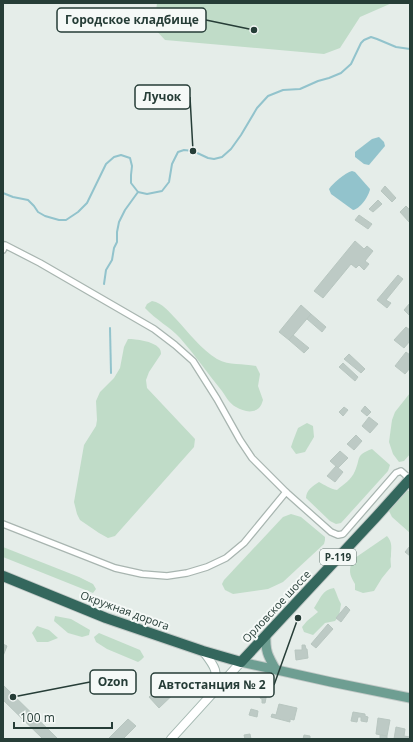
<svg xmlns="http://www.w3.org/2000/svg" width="413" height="742" font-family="'Open Sans',sans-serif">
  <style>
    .green { fill: #c0dcc8 }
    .water { fill: #92c3cc }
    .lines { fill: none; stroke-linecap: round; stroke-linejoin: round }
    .stream { stroke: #92c3cc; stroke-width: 2 }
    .building { fill: #bdcac5; stroke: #b8c6c0 }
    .street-casing { stroke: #a8b5b0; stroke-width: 8 }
    .secondary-casing { stroke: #a4b8b1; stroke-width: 10 }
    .primary-casing { stroke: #c2c9c7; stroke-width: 11 }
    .highway-casing { stroke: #c2c9c7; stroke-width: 12 }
    .street { stroke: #fff; stroke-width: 5.5 }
    .secondary { stroke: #fff; stroke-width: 8 }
    .primary { stroke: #6e9e92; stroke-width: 9 }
    .highway { stroke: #34675d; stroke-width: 10 }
    .labels { text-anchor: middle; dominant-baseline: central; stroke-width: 4; stroke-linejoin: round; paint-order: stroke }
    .shield { fill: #f5f9f7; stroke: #647571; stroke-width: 1 }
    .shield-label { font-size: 10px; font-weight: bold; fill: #263d37 }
    .street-label { font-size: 11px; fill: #263d37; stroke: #f5f9f7 }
    .leader { fill: none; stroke: #263d37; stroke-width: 1.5 }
    .callout-dot { fill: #263d37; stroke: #f5f9f7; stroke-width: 1.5 }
    .callout { fill: #f5f9f7; stroke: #263d37; stroke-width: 1.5 }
    .callout-label { font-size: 12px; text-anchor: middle; font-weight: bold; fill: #263d37 }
  </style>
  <rect width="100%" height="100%" fill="#e5ede9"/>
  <g class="green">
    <path d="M157,3H392L360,17L340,48L324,54L165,40L154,28Z"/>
    <path d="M152,301C163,303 169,312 176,319C189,333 201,349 217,359C230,366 242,363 256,366L260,374L258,386L263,400C262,403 261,406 259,408C252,414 243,411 236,407C230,404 226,397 222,391C208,374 195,355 180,338C170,327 156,320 145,308L147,304Z"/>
    <path d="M128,339C136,339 153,341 159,348C160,349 161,351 161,354L149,372L146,380L147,388L195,439L194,447L115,536L108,538L99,533L80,520L77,514L74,502L84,445L96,426L97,420L96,401L100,392L114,378L120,368L124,347Z"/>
    <path d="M410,393V454L404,461L399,462L393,454L389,442L392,420L395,412Z"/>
    <path d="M307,423L313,426L314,437L305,452L296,454L291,447L293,441L298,428Z"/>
    <path d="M372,449L390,465L388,471L341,523L336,524L330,521L306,498C306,490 313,486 319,482C325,485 330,489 337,490C344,484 351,480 355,471C361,458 355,455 372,449Z"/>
    <path d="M407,491H410V533L392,517L389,511Z"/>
    <path d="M291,514L301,517L325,537V540L324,544L283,582L268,589L233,594L225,590L222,584L224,580L283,517Z"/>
    <path d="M387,536C393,543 391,548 391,556C390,560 391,563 391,567L382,578L374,591L363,593L355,590V584C349,574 349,571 352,560Z"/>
    <path d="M3,547L79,577L93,584L96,589L93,593L3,557Z"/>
    <path d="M334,588C337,594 338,599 341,604L339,616L335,621L325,623L313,635L304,632L302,627L307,621L318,612L314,608C321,598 322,590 334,588Z"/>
    <path d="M55,616L71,619L90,630L89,635L82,637L68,633L54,621Z"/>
    <path d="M37,626L49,630L58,638L48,642H37L32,633Z"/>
    <path d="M99,633L140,650L144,657L141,660L138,662L107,649L96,642L94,637Z"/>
  </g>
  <g class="water">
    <path d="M379,137L384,142L385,146L369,165L364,164L355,157V152L372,139Z"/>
    <path d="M352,171L355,172L370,189C369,196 360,209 353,210L331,194L329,189C333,183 345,173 352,171Z"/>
  </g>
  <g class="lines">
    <g class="stream">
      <path d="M3,193L13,197L28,200L34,206L38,212L45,216L59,220H66L78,212L87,203L106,164L114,157L121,155L130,158L132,166L131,175V183L138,192L147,194L162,191L169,182L172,164L178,152L184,150L193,151L208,158L214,159L222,157L231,149L241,135L257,108L268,96L283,90L300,89L318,81L329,78L341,73L351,64L361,43L364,40L371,37L377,39L396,47L410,49"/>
      <path d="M104,284L106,270L112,260L114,248L117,242V232L119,222L125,210L138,192"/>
      <path d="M110,328L111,373"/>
    </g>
  </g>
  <g class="building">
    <path d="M385,186L396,198L392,202L381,191Z"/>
    <path d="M378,200L382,204L373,212L369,209Z"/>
    <path d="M406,206L410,210V223L400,212Z"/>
    <path d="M359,215L372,224L368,229L355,220Z"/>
    <path d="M355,241L364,249L367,246L373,251L365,261L369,264L364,270L359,265L356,268L351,264L323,298L314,291Z"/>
    <path d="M398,275L403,279L386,300L391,303L387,308L377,300Z"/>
    <path d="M410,303V316L404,310Z"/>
    <path d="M301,305L311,314L289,340L279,332Z"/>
    <path d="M311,314L326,327L322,332L307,319Z"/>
    <path d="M406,327L410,330V341L404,348L394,340Z"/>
    <path d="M293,335L309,348L304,353L289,340Z"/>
    <path d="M406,352L410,355V368L405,374L395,366Z"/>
    <path d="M349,354L365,369L361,373L344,359Z"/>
    <path d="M343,363L358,377L355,381L339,367Z"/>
    <path d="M365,406L371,412L367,416L361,411Z"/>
    <path d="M344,407L348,410L343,416L339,412Z"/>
    <path d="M369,417L378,424L370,433L362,426Z"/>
    <path d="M356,435L362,441L354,450L347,444Z"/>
    <path d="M340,451L348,458L338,468L330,461Z"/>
    <path d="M336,466L343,472L335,482L327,476Z"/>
    <path d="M410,546V556L405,552Z"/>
    <path d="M346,606L350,610L341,622L336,618Z"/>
    <path d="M328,624L333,629L316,648L311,644Z"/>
    <path d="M3,644L7,646L3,656Z"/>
    <path d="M302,645H305L306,649H307L308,658L296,660L295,650H302Z"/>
    <path d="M173,675L183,685L159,708L149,697Z"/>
    <path d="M3,685L58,739H43L3,700Z"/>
    <path d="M261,692L267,693L265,703H262V699L260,698Z"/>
    <path d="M279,704L297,708L294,720L290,719V722L271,717L272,714L276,715Z"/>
    <path d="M251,709L258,711L257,717L249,715Z"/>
    <path d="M353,712L365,714V716L368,717L367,722L361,721V717H358L357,722L351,721Z"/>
    <path d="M378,718L390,720L387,736L376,734Z"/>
    <path d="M128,719L136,726L123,739H108Z"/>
    <path d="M396,727L405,729L404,736L410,737V739H394Z"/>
    <path d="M250,734L251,739H245L244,735Z"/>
    <path d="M304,735L310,736V739H303Z"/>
    <path d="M380,735L387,736V739H380Z"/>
  </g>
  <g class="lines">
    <g class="street-casing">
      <g id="street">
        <path d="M3,250L5,245L40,263L154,329L175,345L193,361L217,399L240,440L252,458L286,492"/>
        <path d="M3,524L115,568L142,574L167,576L187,573L207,567L226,558L244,543L286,492L331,532L338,535L343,534L396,473L401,471L410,479"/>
      </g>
    </g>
    <g class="secondary-casing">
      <g id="secondary">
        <path d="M203,651C216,668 218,670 214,691"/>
        <path d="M171,739L241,662"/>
      </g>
    </g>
    <g class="primary-casing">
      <g id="primary">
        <path d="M266,635C265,651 268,656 276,670"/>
        <path d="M241,662L331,682L410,698"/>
      </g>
    </g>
    <g class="highway-casing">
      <path id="highway" d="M3,576L106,618L203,651L241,662L376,517L410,479"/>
    </g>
    <use href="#street" class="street"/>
    <use href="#secondary" class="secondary"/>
    <use href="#primary" class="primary"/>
    <use href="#highway" class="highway"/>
  </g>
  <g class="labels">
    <rect class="shield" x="320" y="549" width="36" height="16" rx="3"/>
    <g class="shield-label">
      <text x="338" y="557">Р-119</text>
    </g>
    <g class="street-label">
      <text transform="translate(276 606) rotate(-47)">Орловское шоссе</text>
      <text transform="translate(125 610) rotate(20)">Окружная дорога</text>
    </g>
  </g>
  <path class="leader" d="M254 30L206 20M193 151L190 97M13 697L90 682M298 618L274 685"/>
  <g class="callout-dot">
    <circle cx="254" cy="30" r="4"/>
    <circle cx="193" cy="151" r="4"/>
    <circle cx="13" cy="697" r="4"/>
    <circle cx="298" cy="618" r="4"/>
  </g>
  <g class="callout">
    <rect x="57" y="8" width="149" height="24" rx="4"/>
    <rect x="135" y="85" width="55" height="24" rx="4"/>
    <rect x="90" y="670" width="46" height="24" rx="4"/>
    <rect x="151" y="673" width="123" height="24" rx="4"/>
  </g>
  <g class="callout-label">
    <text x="132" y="24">Городское кладбище</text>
    <text x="162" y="101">Лучок</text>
    <text x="113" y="686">Ozon</text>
    <text x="212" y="689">Автостанция № 2</text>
  </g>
  <rect width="413" height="742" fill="none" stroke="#263d37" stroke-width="8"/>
  <path d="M14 722v6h98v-6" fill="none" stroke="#263d37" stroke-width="2"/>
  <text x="20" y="722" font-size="12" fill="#263d37" stroke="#f5f9f7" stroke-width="3" paint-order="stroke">100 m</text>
</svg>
